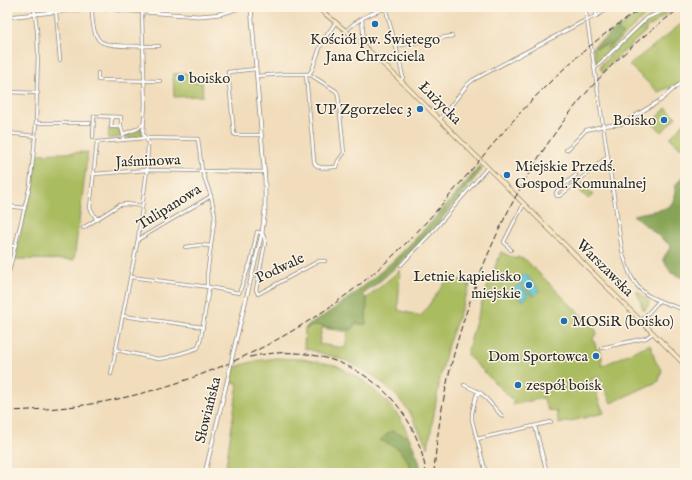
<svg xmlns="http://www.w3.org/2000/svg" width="692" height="480" font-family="'IM FELL English',serif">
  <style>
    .green { fill: #aabc60; stroke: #6a7446; fill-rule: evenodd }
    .forest { fill: #87a456; stroke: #596840 }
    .water { fill: #5bc7d3; stroke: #43797f }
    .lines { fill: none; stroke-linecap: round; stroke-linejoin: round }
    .minor-casing { stroke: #8e8474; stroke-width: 4 }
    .tertiary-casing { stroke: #8e8474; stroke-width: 4.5 }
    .secondary-casing { stroke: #8e8474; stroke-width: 5 }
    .minor { stroke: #fff; stroke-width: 2.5 }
    .tertiary { stroke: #fff; stroke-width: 3 }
    .secondary { stroke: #f9e7c3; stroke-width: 3.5 }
    .rail { stroke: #2b2b2b; stroke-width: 1; stroke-dasharray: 6 3; stroke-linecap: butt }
    .tertiary-bridge-casing { stroke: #8e8474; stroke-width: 4.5; stroke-linecap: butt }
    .tertiary-bridge { stroke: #fff; stroke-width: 3 }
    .poi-dot { fill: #1f6fb2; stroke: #fcf5e5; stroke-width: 1.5 }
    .labels { text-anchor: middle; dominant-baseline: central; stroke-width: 3; stroke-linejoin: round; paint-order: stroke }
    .poi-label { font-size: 15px; fill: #2b2b2b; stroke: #fcf5e5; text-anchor: start }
    .street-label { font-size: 15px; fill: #2b2b2b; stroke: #fcf5e5 }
  </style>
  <rect width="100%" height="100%" fill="#fcf5e5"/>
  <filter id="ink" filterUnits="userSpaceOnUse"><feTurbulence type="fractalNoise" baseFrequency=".025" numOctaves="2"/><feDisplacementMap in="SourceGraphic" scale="8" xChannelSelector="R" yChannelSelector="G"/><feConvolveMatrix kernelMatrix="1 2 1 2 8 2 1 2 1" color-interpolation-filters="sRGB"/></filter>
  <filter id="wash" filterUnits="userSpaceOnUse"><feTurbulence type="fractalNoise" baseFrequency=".012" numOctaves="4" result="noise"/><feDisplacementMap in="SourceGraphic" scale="16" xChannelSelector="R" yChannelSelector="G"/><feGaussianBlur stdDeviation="0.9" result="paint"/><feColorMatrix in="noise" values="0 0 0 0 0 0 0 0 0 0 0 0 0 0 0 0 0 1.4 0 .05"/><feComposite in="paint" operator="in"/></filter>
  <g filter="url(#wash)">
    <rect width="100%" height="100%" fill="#f1ddbc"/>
    <g class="green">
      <path d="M649,7H652L653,8L645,11L646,15L598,61L596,62L593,48L594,46L596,48L605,45L607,48H609L608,46L614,42L623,34L617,29Z"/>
      <path d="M670,7L673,8L670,10L671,11L651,26H649L646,28V31L609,65L603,72L600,68L602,63L647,19L653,17L654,18L661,16L660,14L664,13L665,11Z"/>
      <path d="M685,21V81L658,92L629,65Z"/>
      <path d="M188,73L189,82H202L203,96L174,97L173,74Z"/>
      <path d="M666,108L676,117L662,132L652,123Z"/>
      <path d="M685,122V143L681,148L670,138Z"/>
      <path d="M142,127V134L140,137L127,138L126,137V135L137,131Z"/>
      <path d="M109,128H118L121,132V137L108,139Z"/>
      <path d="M88,152L74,260L14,259L33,185L37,154Z"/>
      <path d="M582,183L593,195L588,199L577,188Z"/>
      <path d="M501,252L516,259L517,257L526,260L596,330L597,334L593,338L597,350H600L602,358L601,363L602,366L648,345H650C655,355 652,360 662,369L659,381L611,403L599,376L591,380L592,384L595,386L596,388L598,399L604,413L559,424L556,411L548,410L543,398L513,405V401L467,355C475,320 487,286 501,252Z"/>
      <path d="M400,270L398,310L421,316L450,275L470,285L448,345L440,379L428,448L410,413L396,395L375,377L347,361L304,348L305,329L315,325L352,330L353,324H366L367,298ZM322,328L348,332L345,348L319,344Z"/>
      <path d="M636,290L649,301V305L644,311Z"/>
      <path d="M276,358L302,359L336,365L361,379L384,399L394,410L402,421L409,437L391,432L398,448L409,463L412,473H225L238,383H230L235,367L255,361Z"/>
    </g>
    <g class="forest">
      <path d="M617,29L623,34L614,42L608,46L607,44L597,48L594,46Z"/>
      <path d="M480,166L482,169C453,207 422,244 386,276C378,283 370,289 362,295L367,298L366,324H354L352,330L315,325L305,329L306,327C344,304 384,272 415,239C438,216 458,191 480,166Z"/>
      <path d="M685,173V279L671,273L663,259L671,246L633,215L668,208L675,199V186Z"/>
      <path d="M391,431L409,437L418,458L422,473H412L409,463L398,448L380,440Z"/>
    </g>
    <g class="water">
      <path d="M525,274L540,290L534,296L518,280Z"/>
      <path d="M519,284L529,295L523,301L513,290Z"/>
    </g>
  </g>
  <g filter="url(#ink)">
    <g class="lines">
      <g class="minor-casing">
        <g id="minor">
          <path d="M386,7L387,14L396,46L403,77L401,81"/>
          <path d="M585,7L622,250C627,269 633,289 653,298C663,303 674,306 685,310"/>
          <path d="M92,8C92,17 93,35 100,41C108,48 147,46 159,46"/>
          <path d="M56,12L60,60"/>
          <path d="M596,16V12L598,7"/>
          <path d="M362,19L364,43L363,45"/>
          <path d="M346,31C357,19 376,11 391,7"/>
          <path d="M396,46L452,36"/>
          <path d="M595,68L647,18L663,11"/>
          <path d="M256,69L228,72L234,134L236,135H261"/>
          <path d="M98,73V80L160,81"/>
          <path d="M309,74L312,70L322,42L336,22"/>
          <path d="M257,76L284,74H309L336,91L338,94L344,153L338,161L336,167C328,167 317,170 314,162C312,132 308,103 306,74"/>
          <path d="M682,83L685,88"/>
          <path d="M7,92L38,93"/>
          <path d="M112,117L111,127H121"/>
          <path d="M440,119L468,84L473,80L584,21L596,16L612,7"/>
          <path d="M36,123H90"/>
          <path d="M7,133L35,136"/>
          <path d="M123,134L137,129L143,124"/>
          <path d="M93,137L94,116L121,117V127L123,134V139"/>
          <path d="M566,150L569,148L586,130L603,126L621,124L628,120L661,100L677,86L685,81"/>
          <path d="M94,174L147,170L265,172"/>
          <path d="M576,175L557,191L556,193L557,196H559L561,195L607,157"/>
          <path d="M7,206L25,208"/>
          <path d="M97,220L90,208L97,142L146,138L198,139L202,171L211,196L139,239"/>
          <path d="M83,228L119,205L126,204L142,206"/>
          <path d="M7,245L15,246"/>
          <path d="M185,247L200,245L211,246"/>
          <path d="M511,250L504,242L513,224L524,204"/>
          <path d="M401,265L435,229L487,168"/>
          <path d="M131,277L209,287"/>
          <path d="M7,280L30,185L34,149L36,123L38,53L37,30L34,7"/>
          <path d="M207,287V275L215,215L211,196"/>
          <path d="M123,316L203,327"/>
          <path d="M641,321L659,301"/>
          <path d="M601,348L646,338L653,333"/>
          <path d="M116,350L158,359L166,358L198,348L201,338L209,287L239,293L251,261L257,232L262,233L264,237L265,243L256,290L258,294L319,261H325"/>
          <path d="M111,374L138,239L147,170L148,142L143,134L145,104L142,16L143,7"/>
          <path d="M464,385L481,393"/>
          <path d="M503,417L482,394H477L476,396L472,413V420L477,439L551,422"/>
          <path d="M535,426L547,473"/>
          <path d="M477,439L486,473"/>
        </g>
      </g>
      <g class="tertiary-casing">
        <g id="tertiary">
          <path d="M7,17L92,8L198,16C216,15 225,14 241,7"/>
          <path d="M233,353L262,233L265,210V180L251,7"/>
          <path d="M205,473L229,373"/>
        </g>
      </g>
      <g class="secondary-casing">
        <path id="secondary" d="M317,7L363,45L401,81L685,365"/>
      </g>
      <use href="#minor" class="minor"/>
      <use href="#tertiary" class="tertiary"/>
      <use href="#secondary" class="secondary"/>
      <g class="rail">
        <path d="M250,357C333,337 414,388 426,473"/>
        <path d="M7,411C37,410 67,408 97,403C223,381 342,316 427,221C459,186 488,149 519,114C556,74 597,36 644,7"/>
        <path d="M434,473C443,338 504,182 596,82C621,54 651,29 682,7"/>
      </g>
      <g class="tertiary-bridge-casing">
        <path id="tertiary-bridge" d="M229,373L233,353"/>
      </g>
      <use href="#tertiary-bridge" class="tertiary-bridge"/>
    </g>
  </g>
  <g class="poi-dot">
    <circle cx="375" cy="24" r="4"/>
    <circle cx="181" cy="78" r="4"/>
    <circle cx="420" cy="109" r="4"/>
    <circle cx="664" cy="120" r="4"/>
    <circle cx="507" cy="175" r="4"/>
    <circle cx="529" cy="285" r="4"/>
    <circle cx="564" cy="321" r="4"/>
    <circle cx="596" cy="356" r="4"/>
    <circle cx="518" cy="385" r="4"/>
  </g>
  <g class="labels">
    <g class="poi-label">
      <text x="375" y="39" text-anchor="middle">Kościół pw. Świętego<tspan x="375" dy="17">Jana Chrzciciela</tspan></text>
      <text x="189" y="78">boisko</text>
      <text x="412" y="109" text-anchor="end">UP Zgorzelec 3</text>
      <text x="656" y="120" text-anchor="end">Boisko</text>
      <text x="515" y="166">Miejskie Przedś.<tspan x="515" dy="17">Gospod. Komunalnej</tspan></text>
      <text x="521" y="276" text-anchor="end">Letnie kąpielisko<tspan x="521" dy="17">miejskie</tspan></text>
      <text x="572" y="321">MOSiR (boisko)</text>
      <text x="588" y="356" text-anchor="end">Dom Sportowca</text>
      <text x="526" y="385">zespół boisk</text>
    </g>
    <g class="street-label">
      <text transform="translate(440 103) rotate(45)">Łużycka</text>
      <text transform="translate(148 161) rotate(-2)">Jaśminowa</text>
      <text transform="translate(169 207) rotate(-32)">Tulipanowa</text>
      <text transform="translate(280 268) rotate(-25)">Podwale</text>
      <text transform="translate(605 268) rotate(45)">Warszawska</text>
      <text transform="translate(208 410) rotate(-76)">Słowiańska</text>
    </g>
  </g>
  <rect width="692" height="480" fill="none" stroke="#fcf5e5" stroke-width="24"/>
</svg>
